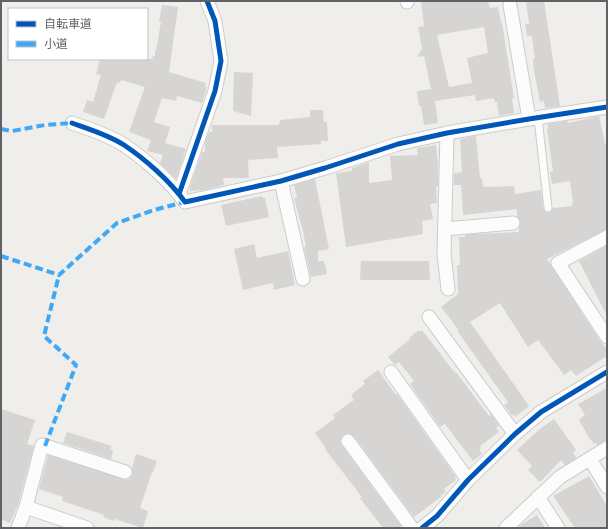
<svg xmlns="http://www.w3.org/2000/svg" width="608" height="529" font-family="'IBM Plex Sans','Noto Sans JP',sans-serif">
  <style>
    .building { fill: #d6d5d3; fill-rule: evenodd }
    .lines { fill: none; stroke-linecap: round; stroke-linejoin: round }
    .lane-casing { stroke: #cbcccc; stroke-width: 9 }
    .street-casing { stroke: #cbcccc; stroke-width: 15 }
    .lane { stroke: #fdfcfc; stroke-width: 7 }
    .street { stroke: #fdfcfc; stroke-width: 13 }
    .quiet { stroke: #3fa9f5; stroke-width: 4; stroke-dasharray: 8 4; stroke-linecap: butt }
    .cycleway-casing { stroke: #fff; stroke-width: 8 }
    .cycleway { stroke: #0057b8; stroke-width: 5 }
  </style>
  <rect width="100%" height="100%" fill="#efeeea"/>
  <g class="building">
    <path d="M421,1H488L490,8L498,7L501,23H502L514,98L512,99L514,113L499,116L497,102H495L494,98L476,101L475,95L435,101L438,123L424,125L421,106H419L417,91L431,89L424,56L417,57L422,48L418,27L424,26ZM484,27L488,53L467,58L472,83L449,87L437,35Z"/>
    <path d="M526,1H544L560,106L545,108L544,101L540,102L534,71L533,59H535L532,36H527L525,24H529Z"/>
    <path d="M162,5L178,7L169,72L206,83L205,87H207L202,103L177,96L176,101L162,98L154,122L170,127L165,143L186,149L176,179L160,163L163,155L147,151L151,140L129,132L145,87L121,80L120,83L117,82L104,119L83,112L87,100L93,102L101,75L96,74L100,59H152L153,56H155V51H156L161,22H159Z"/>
    <path d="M234,72L253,73L251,116L233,111Z"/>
    <path d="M310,110H323L324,122H327L328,141H321V144L277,147L278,158L248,160L249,178H223L224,185L204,190L190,191V187L202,152H205V143L209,132H212V125H279L280,120L310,117Z"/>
    <path d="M599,116L607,152V229L547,259L600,341L607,349V356L576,376L571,370L564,375L538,340L528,347L500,303L470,322L529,406L515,417L514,414L512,416L504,405L508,402L463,339L457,330L458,329L441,307L458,294L457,265H460L459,237H465V235L474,234L519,232V228L521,223L517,217V209L463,215L461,185H454V173L462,172L460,139L476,136L480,178H482L483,187L514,186L515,194L541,190L543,209L546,212L549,213L552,210L553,208L572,206V203L573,202L570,181L552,184L550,172L553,171L547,129H548V124L567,121L568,123Z"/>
    <path d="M436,145L438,163V186H436L437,203L430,204L433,219L422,221L423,234L346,247L336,173L352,171V168L369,162V183L392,180L390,156L418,155L417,148Z"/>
    <path d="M315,179L329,249L318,251V261H324L327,274L312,277H311L304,247H306L303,231L294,198H297L294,185Z"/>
    <path d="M262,196L263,198H265L269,217L226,226L221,205Z"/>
    <path d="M254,244L257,258L288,251L295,285L274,290L273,283L243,290L234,249Z"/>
    <path d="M607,246V316L579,261Z"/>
    <path d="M361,261H429L430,280H360Z"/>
    <path d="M419,330L420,332L422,330L455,373L456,372L489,416L491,414L499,426L496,428L499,432L480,446L481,448L479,449L482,454L473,461L445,424L440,427L410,384L414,381L399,362L395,365L388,357L410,339L409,338Z"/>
    <path d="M378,370L396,395L397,394L456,477L455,478L456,480L444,489L446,492L441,495L442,496L414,517L354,436L348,433L343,435L340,441L342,446L401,526L398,528H383L360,498L362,497L325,449L326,448L315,433L335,418L333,415L354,400L351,395L365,384L363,381Z"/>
    <path d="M607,388V440L597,445L596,443L594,444L590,439L579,420L585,415L578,404Z"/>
    <path d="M1,409L35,420L27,444L34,446L18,505L10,523L1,519Z"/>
    <path d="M554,419L576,450L573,452L576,458L565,465L561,460L540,482L528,470L532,466L517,450L540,429Z"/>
    <path d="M67,432L112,446L110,449L113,450L111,459L63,443Z"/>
    <path d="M136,454L157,461L153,472H152L140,508L148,511L143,528L115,519L114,521L103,517L104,515L62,501L63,497L39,489L48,455L128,480L133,474L132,468Z"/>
    <path d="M589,476L607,506V528H575L553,496Z"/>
    <path d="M537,515L545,528H518L522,524Z"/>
  </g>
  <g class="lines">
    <g class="lane-casing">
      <path id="lane" d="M538,118L548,208"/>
    </g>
    <g class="street-casing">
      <g id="street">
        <path d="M407,1V2"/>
        <path d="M510,5L529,119"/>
        <path d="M72,123C89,129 109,135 124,145C145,159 170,181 185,202L281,181L325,168L398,144L447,133L529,119L607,107"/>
        <path d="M447,133L444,254L448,289"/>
        <path d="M281,181L303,279"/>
        <path d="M179,194L215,91L221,61L215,21L207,1"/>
        <path d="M445,229L513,223"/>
        <path d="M607,237L558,263L607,337"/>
        <path d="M429,317L515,434"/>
        <path d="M391,372L468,480"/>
        <path d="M348,441L412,528"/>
        <path d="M590,459L607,487"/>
        <path d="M538,497L558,528"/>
        <path d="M26,507L87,528"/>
        <path d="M18,528L26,507L42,445L125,472"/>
        <path d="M422,528L437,516L468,480L515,434L541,412L607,372"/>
        <path d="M506,528L560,477L607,448"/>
      </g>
    </g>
    <use href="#lane" class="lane"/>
    <use href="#street" class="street"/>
    <g class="quiet">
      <path d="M1,129L12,131L45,125L72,123"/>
      <path d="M1,256L59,275L117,223L154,210L185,202"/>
      <path d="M45,446L76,365L44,336L59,275"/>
    </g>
    <g class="cycleway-casing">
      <g id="cycleway">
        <path d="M72,123C89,129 109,135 124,145C145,159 170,181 185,202L281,181L325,168L398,144L447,133L529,119L607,107"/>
        <path d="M179,194L215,91L221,61L215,21L207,1"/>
        <path d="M422,528L437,516L468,480L515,434L541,412L607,372"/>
      </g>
    </g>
    <use href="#cycleway" class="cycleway"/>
  </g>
  <rect width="608" height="529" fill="none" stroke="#5f6368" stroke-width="4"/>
  <rect x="8" y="8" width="140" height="52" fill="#ffffff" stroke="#bfc1c3"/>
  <rect x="16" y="21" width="20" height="6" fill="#0057b8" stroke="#bfc1c3"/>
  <text x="44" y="28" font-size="12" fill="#5f6368">自転車道</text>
  <rect x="16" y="41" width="20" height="6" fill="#3fa9f5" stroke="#bfc1c3"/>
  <text x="44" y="48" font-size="12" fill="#5f6368">小道</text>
</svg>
